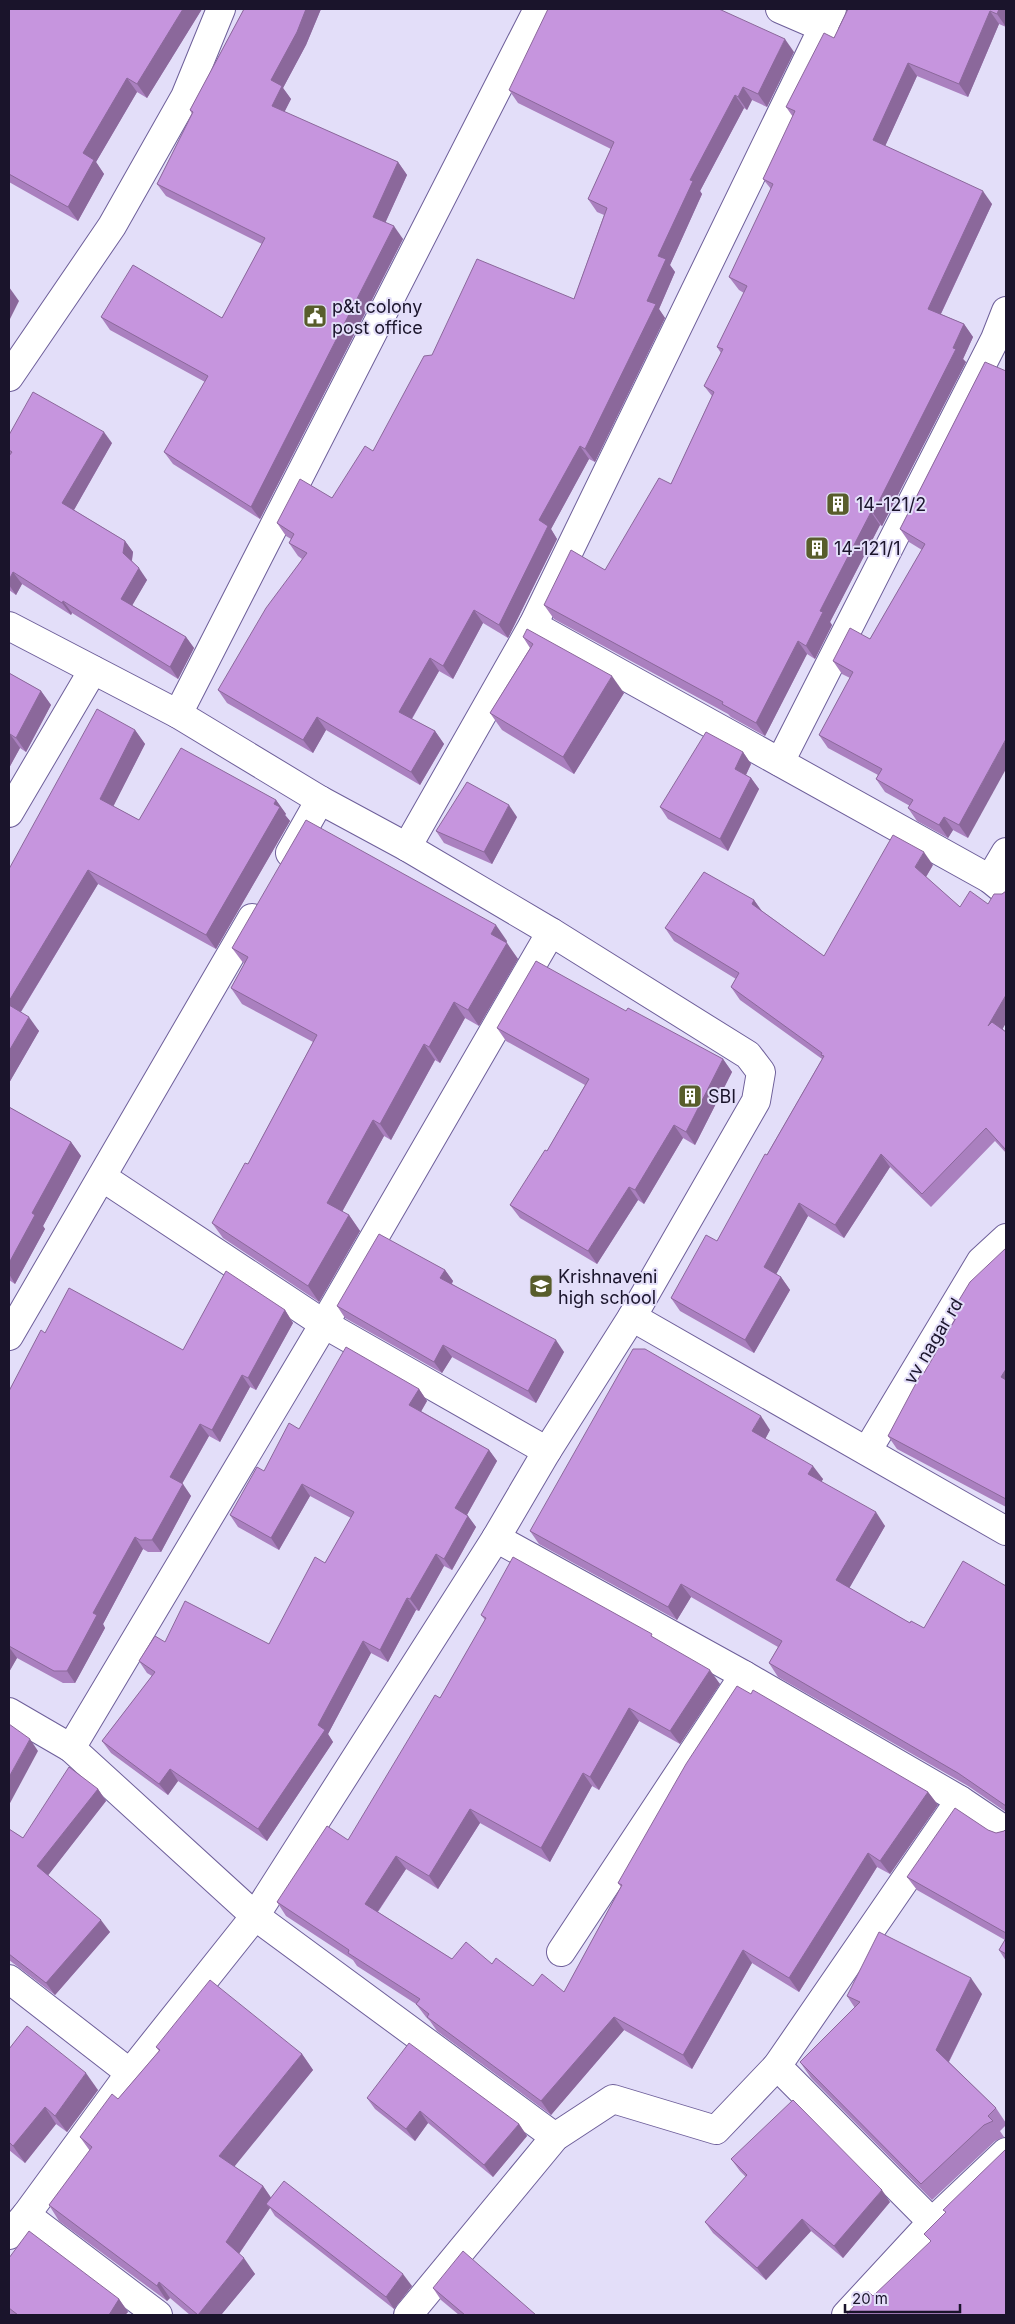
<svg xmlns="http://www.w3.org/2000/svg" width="1015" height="2324" font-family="Inter,sans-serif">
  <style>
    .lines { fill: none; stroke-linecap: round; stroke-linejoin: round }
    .minor-casing { stroke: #6e5f9a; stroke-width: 30 }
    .tertiary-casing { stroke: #6e5f9a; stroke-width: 30 }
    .minor { stroke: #fff; stroke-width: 28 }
    .tertiary { stroke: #fff; stroke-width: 28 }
    .wall { fill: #aa80bf }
    .shaded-wall { fill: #8b689b }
    .building { fill: #c695de; stroke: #8b689b }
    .labels { text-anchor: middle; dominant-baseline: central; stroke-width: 4; stroke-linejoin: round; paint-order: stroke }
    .poi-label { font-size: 18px; fill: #1a142b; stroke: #e3def9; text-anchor: start }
    .street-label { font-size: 18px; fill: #1a142b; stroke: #e3def9 }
  </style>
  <rect width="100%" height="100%" fill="#e3def9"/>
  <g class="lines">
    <g class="minor-casing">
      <g id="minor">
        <path d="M780,9L824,28"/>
        <path d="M9,377L112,226L185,97L221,9"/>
        <path d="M533,625L990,879L1006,892"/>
        <path d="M178,714L538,9"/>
        <path d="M780,762L995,339L1006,311"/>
        <path d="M9,813L93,670"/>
        <path d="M407,847L533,625L832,9"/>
        <path d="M290,853L320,800"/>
        <path d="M990,879L1006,852"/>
        <path d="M102,1177L324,1324L547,1451"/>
        <path d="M9,1336L252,918"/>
        <path d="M867,1451L981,1261L1006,1238"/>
        <path d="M496,1538L744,1675L960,1800L1006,1831"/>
        <path d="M9,1712L71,1748L255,1916L555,2137"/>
        <path d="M71,1748L324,1324L551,932"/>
        <path d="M561,1952L744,1675"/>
        <path d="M9,1979L130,2073"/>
        <path d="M777,2066L932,2222"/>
        <path d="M26,2215L158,2315"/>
        <path d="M408,2315L555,2137L613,2099L716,2130L777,2066L960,1800"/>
        <path d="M846,2315L932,2222L1006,2152"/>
      </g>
    </g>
    <g class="tertiary-casing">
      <g id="tertiary">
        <path d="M9,626L178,714L320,800L407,847L551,932L748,1055L761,1072L756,1101L632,1317L547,1451L496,1538L255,1916L130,2073L26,2215L9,2235"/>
        <path d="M632,1317L1006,1531"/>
      </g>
    </g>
    <use href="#minor" class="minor"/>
    <use href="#tertiary" class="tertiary"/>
  </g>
  <g class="wall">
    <path d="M9,9H202L147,98L137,92L96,162L104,174L78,221L9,182Z"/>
    <path d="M244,9H321L306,45L283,88L291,99L284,112L398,162L407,175L385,223L403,239L260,519L173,464L164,452L205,382L110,330L101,317L222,318L262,244L166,196L157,184L192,114L190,110Z"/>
    <path d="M848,9H1006V27L999,24L968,97L917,76L885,146L992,204L941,314L964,324L973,337L963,359L966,362L882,526L880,525L830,622L832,625L815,659L807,654L765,736L731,717L728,714L554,619L544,605L605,570L671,484L712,396L704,386L721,353L717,347L744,293L739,290L729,277L771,189L763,179L793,117L786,107L834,38Z"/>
    <path d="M794,52L767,107L752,100L747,110L744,108L700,191L702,194L670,265L675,272L659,309L665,318L595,462L589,459L551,529L557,539L508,638L483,623L453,679L439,671L412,719L435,731L444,744L420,785L326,730L313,753L227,703L218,690L302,559L298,556L289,543L291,539L286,536L277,523L332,498L373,451L432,355L574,299L604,215L597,212L588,199L611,149L518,103L509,90Z"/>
    <path d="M985,362L968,838L953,830L948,838L917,821L908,808L910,806L885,792L876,779L878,775L828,748L819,735L850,678L842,674L833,661L870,639L922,550L909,542L900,529Z"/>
    <path d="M9,435L112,443L74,510L125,541L133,552L132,561L147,580L132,605L186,637L194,648L178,679L72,613L71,615L22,584L16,595L9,590Z"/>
    <path d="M523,637L624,693L574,774L502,730L490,713L530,648Z"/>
    <path d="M9,673L41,691L51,705L26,752L20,748L9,768Z"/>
    <path d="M135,730L145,744L113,806L139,820L276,800L286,814L285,815L290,821L216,949L98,884L21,1012L39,1031L9,1083V869Z"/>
    <path d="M743,752L751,764L746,775L751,778L759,789L728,851L668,819L660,807Z"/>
    <path d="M517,817L492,864L444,843L436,831Z"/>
    <path d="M933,865L926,877L960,907L988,904L1002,894L1003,1029L1006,1032V1153L995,1141L931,1207L890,1167L844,1238L808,1216L776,1274L781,1277L790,1290L754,1353L680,1311L671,1298L717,1241L822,1059L740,1000L731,987L736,979L674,941L665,928L754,900L762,911L824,956Z"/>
    <path d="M507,941L506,943L518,959L479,1026L465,1018L440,1063L435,1060L391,1140L384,1136L342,1212L349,1215L360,1231L319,1302L223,1238L212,1223L248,1164L313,1042L242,1004L231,988L244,964L232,948Z"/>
    <path d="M626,1011L723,1059L732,1072L695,1145L683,1138L644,1204L638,1200L597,1264L520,1218L510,1205L547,1151L585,1085L506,1041L497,1028Z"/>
    <path d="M9,1107L71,1142L81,1156L43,1226L45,1229L15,1284L9,1280Z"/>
    <path d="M1006,1248V1507L897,1449L888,1436L954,1320L950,1315Z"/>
    <path d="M445,1270L453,1281L452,1284L564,1352L536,1403L452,1357L442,1373L345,1318L337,1306Z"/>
    <path d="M285,1310L293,1323L256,1390L250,1387L220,1442L209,1436L182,1484L191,1496L161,1552H148L143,1549L103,1624L105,1628L75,1683H63L17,1658L9,1672V1391L45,1333L183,1350Z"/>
    <path d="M419,1389L427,1401L421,1411L489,1450L497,1461L467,1515L476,1527L452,1570L444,1566L419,1611L416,1610L388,1662L371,1653L328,1734L333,1742L267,1841L178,1781L168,1795L111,1753L102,1741L152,1676L147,1673L139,1661L165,1642L269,1644L325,1563L351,1518L310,1496L279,1550L238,1527L230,1515L264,1471L299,1429Z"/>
    <path d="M770,1430L765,1439L823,1479L821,1482L885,1526L849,1588L910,1623L924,1628L1006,1586V1812L968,1786L778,1677L769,1663L778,1647L691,1597L677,1620L539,1544L530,1531Z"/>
    <path d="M481,1615L656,1639L720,1684L680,1744L639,1721L599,1790L592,1786L550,1862L480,1823L438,1889L406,1869L378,1912L452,1959L492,1964L533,1986L564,1992L621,1887L618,1883L751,1694L928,1792L938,1805L890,1874L877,1867L799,1992L752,1963L692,2069L624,2030L551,2115L437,2031L430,2021L426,2017L416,2004L357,1966L353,1960L286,1916L277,1902L348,1840L440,1698L485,1620Z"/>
    <path d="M98,1789L106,1801L48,1875L110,1932L55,1995L9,1960V1829L23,1838Z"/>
    <path d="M1006,1829V1961L999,1950L1005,1940L917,1890L907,1877L988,1830L996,1833L1004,1831Z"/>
    <path d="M982,1994L949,2062L996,2108L1006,2123V2125L1000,2131L1004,2137L995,2141L932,2200L811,2078L800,2062L855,2008L847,1996Z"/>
    <path d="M156,2047L302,2054L313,2070L234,2166L263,2186L271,2198L412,2286L394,2309L275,2216L270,2208L239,2254L255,2274L221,2315H190L170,2298L167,2301L59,2221L49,2205L90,2151L80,2137L118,2099L159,2051Z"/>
    <path d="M9,2049L98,2090L67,2132L56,2124L25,2163L9,2150Z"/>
    <path d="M367,2098L519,2124L527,2136L493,2177L428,2123L415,2141L375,2109Z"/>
    <path d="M731,2159L890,2202L843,2258L811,2231L766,2280L713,2233L705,2222L746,2177L740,2171Z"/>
    <path d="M9,2258L119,2299L128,2312L125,2315H10L9,2314Z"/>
    <path d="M433,2288L536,2315H459L441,2300Z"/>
  </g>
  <g class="shaded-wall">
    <path d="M183,9H202L147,98L137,84Z"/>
    <path d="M306,9H321L306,45L283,88L291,99L281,119L272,106L271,80Z"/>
    <path d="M999,9H1006V27L997,14Z"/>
    <path d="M990,11L999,24L968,97L959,84Z"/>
    <path d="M785,39L794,52L767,107L758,94Z"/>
    <path d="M908,63L917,76L882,153L873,140Z"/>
    <path d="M127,78L137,92L96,162L104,174L78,221L68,207L83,153Z"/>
    <path d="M743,87L752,100L747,110L738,97Z"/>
    <path d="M735,95L744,108L700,191L702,194L670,265L675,272L659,309L665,318L595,462L585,449L647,301L658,256L690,180Z"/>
    <path d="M398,162L407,175L382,230L373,217Z"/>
    <path d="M983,191L992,204L937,322L928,309Z"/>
    <path d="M394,226L403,239L260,519L251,507Z"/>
    <path d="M9,287L19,301L9,321Z"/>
    <path d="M964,324L973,337L963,359L966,362L882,526L873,513L953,348Z"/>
    <path d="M104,432L112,443L71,515L62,503Z"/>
    <path d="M580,446L589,459L551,529L557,539L508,638L499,625L539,520Z"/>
    <path d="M871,512L880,525L830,622L832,625L815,659L806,646L820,611Z"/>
    <path d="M125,541L133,552L131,565L123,553Z"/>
    <path d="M139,568L147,580L129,611L121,599Z"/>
    <path d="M13,572L22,584L16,595L9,585V580Z"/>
    <path d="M63,601L72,613L71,615L62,603Z"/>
    <path d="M474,610L483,623L453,679L443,666Z"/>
    <path d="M186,637L194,648L178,679L170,667Z"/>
    <path d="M798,641L807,654L765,736L756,723Z"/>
    <path d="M430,658L439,671L408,725L399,712Z"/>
    <path d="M612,676L624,693L574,774L563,757Z"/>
    <path d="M41,691L51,705L26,752L16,738Z"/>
    <path d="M317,717L326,730L313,753L303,740Z"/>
    <path d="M135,730L145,744L110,813L100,799Z"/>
    <path d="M435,731L444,744L420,785L411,772Z"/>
    <path d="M10,734L20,748L9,768V736Z"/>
    <path d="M1006,739V769L968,838L959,825Z"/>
    <path d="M743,752L751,764L743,781L735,769Z"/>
    <path d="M751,778L759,789L728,851L720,839Z"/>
    <path d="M276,800L286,814L285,815L290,821L216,949L206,935Z"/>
    <path d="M509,805L517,817L492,864L484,852Z"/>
    <path d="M944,817L953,830L948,838L939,825Z"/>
    <path d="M924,852L933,865L924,880L915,867Z"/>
    <path d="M88,870L98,884L17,1018L9,1007V1001Z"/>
    <path d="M754,900L763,913L752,904Z"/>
    <path d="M496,925L507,941L502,950L491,934Z"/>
    <path d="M507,943L518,959L479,1026L468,1010Z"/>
    <path d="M1006,995V1023L997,1039L988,1026Z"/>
    <path d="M454,1002L465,1018L440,1063L429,1047Z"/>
    <path d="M29,1017L39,1031L9,1083V1051Z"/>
    <path d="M424,1044L435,1060L391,1140L380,1124Z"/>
    <path d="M723,1059L732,1072L695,1145L686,1132Z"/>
    <path d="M373,1120L384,1136L338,1219L327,1203Z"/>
    <path d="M674,1125L683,1138L644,1204L635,1190Z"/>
    <path d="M71,1142L81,1156L43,1226L45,1229L15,1284L9,1274V1263L32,1213Z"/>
    <path d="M881,1154L890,1167L844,1238L835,1225Z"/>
    <path d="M629,1187L638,1200L597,1264L588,1251Z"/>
    <path d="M799,1203L808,1216L773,1280L764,1267Z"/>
    <path d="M349,1215L360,1231L319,1302L308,1286Z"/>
    <path d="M445,1270L453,1281L448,1289L440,1278Z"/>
    <path d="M781,1277L790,1290L754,1353L745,1340Z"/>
    <path d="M285,1310L293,1323L256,1390L248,1378Z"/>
    <path d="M556,1340L564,1352L536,1403L528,1391Z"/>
    <path d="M443,1345L452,1357L442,1373L434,1362Z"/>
    <path d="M1006,1369V1384L1001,1377Z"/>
    <path d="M242,1375L250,1387L220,1442L212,1430Z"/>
    <path d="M419,1389L427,1401L418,1417L409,1405Z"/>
    <path d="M761,1416L770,1430L762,1445L752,1431Z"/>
    <path d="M200,1424L209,1436L179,1489L170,1477Z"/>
    <path d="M489,1450L497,1461L464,1520L455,1508Z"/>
    <path d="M813,1466L823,1479L818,1488L808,1474Z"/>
    <path d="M183,1484L191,1496L161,1552L152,1540Z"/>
    <path d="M302,1484L310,1496L279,1550L271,1538Z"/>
    <path d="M876,1512L885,1526L846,1594L836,1580Z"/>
    <path d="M468,1516L476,1527L452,1570L444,1559Z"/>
    <path d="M135,1537L143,1549L103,1624L105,1628L75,1683L67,1671L93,1613Z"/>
    <path d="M436,1554L444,1566L419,1611L410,1599Z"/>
    <path d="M681,1584L691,1597L677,1620L668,1607Z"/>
    <path d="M407,1598L416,1610L388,1662L380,1650Z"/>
    <path d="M363,1641L371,1653L328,1734L333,1742L267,1841L258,1829L318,1725Z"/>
    <path d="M9,1647L17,1658L9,1672Z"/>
    <path d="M710,1670L720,1684L680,1744L670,1731Z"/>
    <path d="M629,1708L639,1721L599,1790L590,1777Z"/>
    <path d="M30,1739L38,1751L9,1805V1777Z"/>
    <path d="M170,1769L178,1781L168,1795L159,1784Z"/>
    <path d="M583,1773L592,1786L550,1862L541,1848Z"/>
    <path d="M98,1789L106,1801L46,1878L37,1866Z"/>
    <path d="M928,1792L938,1805L890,1874L880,1861Z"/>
    <path d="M470,1809L480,1823L438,1889L429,1876Z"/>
    <path d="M868,1853L877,1867L799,1992L789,1978Z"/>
    <path d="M396,1856L406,1869L374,1917L365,1904Z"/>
    <path d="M101,1920L110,1932L55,1995L46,1983Z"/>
    <path d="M743,1950L752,1963L692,2069L683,2055Z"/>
    <path d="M971,1978L982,1994L947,2065L936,2050Z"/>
    <path d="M614,2017L624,2030L551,2115L541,2101Z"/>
    <path d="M302,2054L313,2070L230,2172L219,2156Z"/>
    <path d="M86,2073L98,2090L67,2132L55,2116Z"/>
    <path d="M45,2107L56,2124L25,2163L13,2146Z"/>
    <path d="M420,2111L428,2123L415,2141L406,2129Z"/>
    <path d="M519,2124L527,2136L493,2177L484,2165Z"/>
    <path d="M263,2186L274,2202L266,2204L270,2208L236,2258L226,2242Z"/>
    <path d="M882,2190L890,2202L843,2258L834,2246Z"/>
    <path d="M802,2219L811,2231L766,2280L757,2268Z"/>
    <path d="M244,2258L255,2274L221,2315H198Z"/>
    <path d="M403,2274L412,2286L394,2309L386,2297Z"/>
    <path d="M159,2282L170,2298L167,2301L157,2286Z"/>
    <path d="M119,2299L128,2312L125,2315H109Z"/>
  </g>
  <g class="building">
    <path d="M9,9H183L137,84L127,78L83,153L94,160L68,207L9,174Z"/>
    <path d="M244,9H306L297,32L271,80L282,86L272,106L398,162L373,217L394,226L251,507L164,452L208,376L101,317L133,265L222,318L265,238L157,184L193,112L190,110Z"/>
    <path d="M548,9H719L785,39L758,94L743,87L738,97L735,95L690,180L693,181L658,256L666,259L647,301L656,304L585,449L580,446L539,520L548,526L499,625L474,610L443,666L430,658L399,712L435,731L411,772L317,717L303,740L218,690L266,608L307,553L289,543L294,534L277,523L300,479L332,498L365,446L373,451L424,356L432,355L477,259L574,299L607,208L588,199L614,142L509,90Z"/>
    <path d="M848,9H999L997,14L990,11L959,84L908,63L873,140L983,191L928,309L964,324L953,348L956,349L873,513L871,512L820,611L823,612L806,646L798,641L756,723L722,704L723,702L544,605L571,550L605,570L659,478L671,484L714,392L704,386L723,349L717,347L747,286L729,277L773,184L763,179L795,111L786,107L824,33L834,38Z"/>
    <path d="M985,362L1006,371V739L959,825L944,817L939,825L908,808L913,800L876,779L882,769L819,735L853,672L833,661L850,628L870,639L925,544L900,529Z"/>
    <path d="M33,392L104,432L62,503L125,541L123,553L139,568L121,599L186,637L170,667L63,601L62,603L13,572L9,580V456L12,452L9,450V435Z"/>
    <path d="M527,629L612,676L563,757L490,713L533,644L523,637Z"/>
    <path d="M9,673L41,691L16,738L10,734L9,736Z"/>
    <path d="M97,709L135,730L100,799L139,820L181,748L276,800L274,804L280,807L206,935L88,870L9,1001V869Z"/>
    <path d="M706,732L743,752L735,769L751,778L720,839L660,807Z"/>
    <path d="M467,782L509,805L484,852L436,831Z"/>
    <path d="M306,820L496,925L491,934L507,943L468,1010L454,1002L429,1047L424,1044L380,1124L373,1120L327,1203L349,1215L308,1286L212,1223L245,1163L248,1164L317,1035L231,988L248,957L232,948Z"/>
    <path d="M893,835L924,852L915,867L960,907L970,891L988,904L994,894H1002L1006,891V995L988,1026L992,1022L1006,1032V1150L986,1128L922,1194L881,1154L835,1225L799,1203L764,1267L781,1277L745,1340L671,1298L706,1235L717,1241L765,1154L767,1155L824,1056L821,1055L822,1053L731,987L739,973L665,928L704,872L754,900L752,904L824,956Z"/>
    <path d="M536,961L626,1011L628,1008L723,1059L686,1132L674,1125L635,1190L629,1187L588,1251L510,1205L545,1150L547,1151L589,1079L497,1028Z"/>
    <path d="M9,1005L29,1017L9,1051Z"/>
    <path d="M9,1107L71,1142L32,1213L35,1215L9,1263Z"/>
    <path d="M379,1234L445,1270L440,1278L556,1340L528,1391L443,1345L434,1362L337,1306Z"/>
    <path d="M1006,1248V1369L1001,1377L1006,1380V1499L888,1436L922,1372L924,1373L956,1318L950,1315L970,1282Z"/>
    <path d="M226,1271L285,1310L248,1378L242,1375L212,1430L200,1424L170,1477L183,1484L152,1540H140L135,1537L93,1613L97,1615L67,1671H54L9,1646V1391L41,1330L45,1333L69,1288L183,1350Z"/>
    <path d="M346,1347L419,1389L409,1405L489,1450L455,1508L468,1516L444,1559L436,1554L410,1599L407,1598L380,1650L363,1641L318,1725L325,1730L258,1829L170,1769L159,1784L102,1741L155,1672L139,1661L155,1636L165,1642L185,1601L269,1644L315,1557L325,1563L354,1512L302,1484L271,1538L230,1515L257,1467L264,1471L289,1423L299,1429Z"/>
    <path d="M633,1349H645L761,1416L752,1431L813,1466L808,1474L876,1512L836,1580L910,1623L911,1621L924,1628L963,1561L1006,1586V1806L958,1773L769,1663L782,1641L681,1584L668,1607L530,1531Z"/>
    <path d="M513,1557L652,1634L651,1636L710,1670L670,1731L629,1708L590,1777L583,1773L541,1848L470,1809L429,1876L396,1856L365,1904L452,1959L466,1942L492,1964L496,1958L533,1986L542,1974L564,1992L622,1885L618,1883L686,1764L737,1686L751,1694L753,1690L928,1792L880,1861L868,1853L789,1978L743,1950L683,2055L614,2017L541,2101L427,2017L429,2014L416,2004L420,1999L348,1953L349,1950L277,1902L327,1826L348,1840L435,1695L440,1698L486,1618L481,1615Z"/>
    <path d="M9,1724L30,1739L9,1777Z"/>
    <path d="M69,1767L98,1789L37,1866L101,1920L46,1983L9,1954V1829L23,1838Z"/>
    <path d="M955,1808L988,1830L996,1833L1004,1831L1006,1829V1933L907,1877Z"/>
    <path d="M879,1932L971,1978L936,2050L996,2108L988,2116L993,2121L984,2125L921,2184L800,2062L860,2002L847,1996Z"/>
    <path d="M1006,1938V1954L999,1950Z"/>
    <path d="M210,1980L302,2054L219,2156L263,2186L226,2242L244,2258L198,2315L159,2282L157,2286L49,2205L92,2147L80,2137L112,2094L118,2099L160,2050L156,2047Z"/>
    <path d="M27,2026L86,2073L55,2116L45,2107L13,2146L9,2142V2049Z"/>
    <path d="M409,2043L519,2124L484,2165L420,2111L406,2129L367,2098Z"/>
    <path d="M793,2100L882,2190L834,2246L802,2219L757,2268L705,2222L747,2175L731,2159Z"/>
    <path d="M1006,2149V2315H846L868,2291L873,2296L931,2241L924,2234L946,2212L943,2210Z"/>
    <path d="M284,2181L403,2274L386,2297L266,2204Z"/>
    <path d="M29,2231L119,2299L109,2315H18L9,2308V2258Z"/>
    <path d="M463,2251L536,2315H465L433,2288Z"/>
  </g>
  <defs>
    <g id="civic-square" transform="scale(1.25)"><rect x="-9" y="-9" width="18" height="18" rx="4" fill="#585d2b" stroke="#e3def9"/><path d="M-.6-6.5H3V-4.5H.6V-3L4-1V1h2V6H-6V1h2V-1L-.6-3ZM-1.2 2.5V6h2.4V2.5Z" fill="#fff"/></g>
    <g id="building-square" transform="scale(1.25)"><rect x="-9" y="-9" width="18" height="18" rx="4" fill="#585d2b" stroke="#e3def9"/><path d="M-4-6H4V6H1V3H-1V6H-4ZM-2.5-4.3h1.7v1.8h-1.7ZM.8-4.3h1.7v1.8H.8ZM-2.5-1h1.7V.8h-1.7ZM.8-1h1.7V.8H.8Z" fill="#fff"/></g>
    <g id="school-square" transform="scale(1.25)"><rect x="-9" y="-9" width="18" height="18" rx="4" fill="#585d2b" stroke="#e3def9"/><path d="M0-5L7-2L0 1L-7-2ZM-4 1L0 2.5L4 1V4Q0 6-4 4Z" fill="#fff"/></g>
  </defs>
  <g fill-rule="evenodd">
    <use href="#civic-square" x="315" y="316"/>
    <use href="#building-square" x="838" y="504"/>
    <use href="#building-square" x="817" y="548"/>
    <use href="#building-square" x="690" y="1096"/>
    <use href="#school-square" x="541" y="1286"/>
  </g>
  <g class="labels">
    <g class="poi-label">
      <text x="332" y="306">p&amp;t colony<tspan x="332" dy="21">post office</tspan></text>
      <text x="856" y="504">14-121/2</text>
      <text x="834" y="548">14-121/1</text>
      <text x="708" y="1096">SBI</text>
      <text x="558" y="1276">Krishnaveni<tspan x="558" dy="21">high school</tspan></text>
    </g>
    <g class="street-label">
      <text transform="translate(933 1341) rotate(-59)">vv nagar rd</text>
    </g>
  </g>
  <rect width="1015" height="2324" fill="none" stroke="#1a142b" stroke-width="20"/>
  <path d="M845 2304v8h115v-8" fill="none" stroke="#1a142b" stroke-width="2.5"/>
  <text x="852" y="2304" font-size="15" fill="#1a142b" stroke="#e3def9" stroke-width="4" paint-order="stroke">20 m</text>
</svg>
